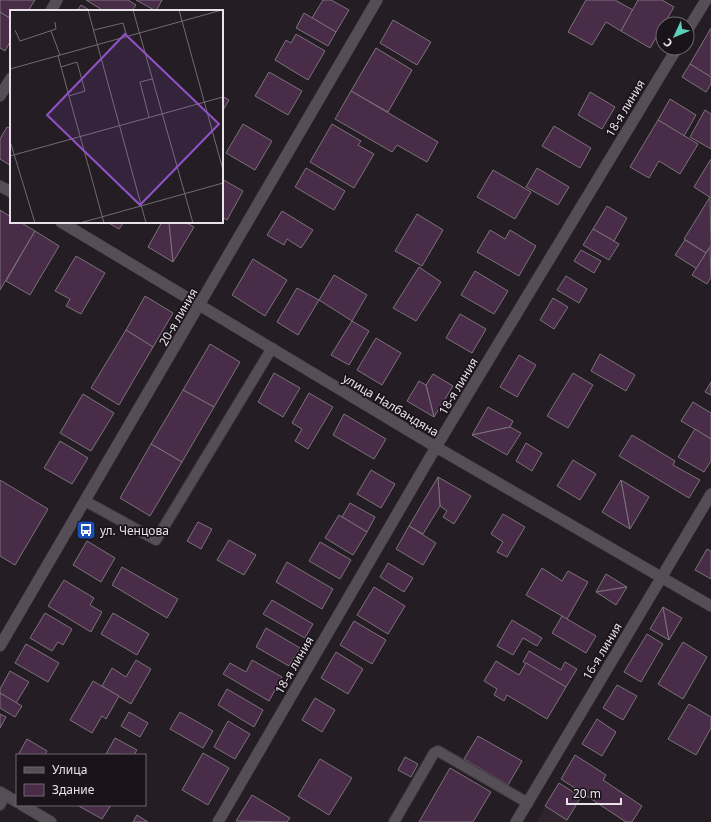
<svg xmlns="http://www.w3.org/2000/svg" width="711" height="822" font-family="'Noto Sans',sans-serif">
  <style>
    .built { fill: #30252f }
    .building { fill: #492d48; stroke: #7b727a }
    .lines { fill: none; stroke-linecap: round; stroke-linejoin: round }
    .service-casing { stroke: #3d373d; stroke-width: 12 }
    .minor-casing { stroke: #3d373d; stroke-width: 12 }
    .tertiary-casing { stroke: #3d373d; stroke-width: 12 }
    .service { stroke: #564e56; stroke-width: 10 }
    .minor { stroke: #564e56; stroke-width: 11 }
    .tertiary { stroke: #564e56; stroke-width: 11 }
    .labels { text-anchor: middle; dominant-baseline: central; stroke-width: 3.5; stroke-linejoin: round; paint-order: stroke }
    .street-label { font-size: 12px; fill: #e8e3e8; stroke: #1a141a }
    .poi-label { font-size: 12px; fill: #e8e3e8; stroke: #1a141a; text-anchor: start }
    .inset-road { fill: none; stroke: #726c72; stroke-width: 1 }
    .view { fill: #9151c7; fill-opacity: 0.15; stroke: #9151c7; stroke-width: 2 }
    .inset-edge { fill: none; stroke: #e8e3e8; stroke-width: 2 }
  </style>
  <rect width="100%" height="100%" fill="#241d23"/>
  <path class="built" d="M545,806L570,822H537Z"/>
  <g class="building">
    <path d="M0,0H35L28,11H11V19L0,12Z"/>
    <path d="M86,0H128L136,5L132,11H104Z"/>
    <path d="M136,0H162L156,11Z"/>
    <path d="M323,0H331L349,10L336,32L312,18Z"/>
    <path d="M586,0H615L633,10L621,31L606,22L592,45L568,32Z"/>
    <path d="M638,0H662L674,7L650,48L621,31Z"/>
    <path d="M81,5L91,11H77Z"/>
    <path d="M0,12L11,19V40L5,51L0,48Z"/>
    <path d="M304,13L336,32L328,46L296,28Z"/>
    <path d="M393,20L431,42L417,65L380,43Z"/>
    <path d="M711,28V73L709,76L690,64Z"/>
    <path d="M296,34L325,51L308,80L275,60L286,40L291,43Z"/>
    <path d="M376,48L412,70L388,112L351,91Z"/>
    <path d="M690,64L711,77V84L706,92L682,77Z"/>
    <path d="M269,72L302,91L288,115L255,96Z"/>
    <path d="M351,91L438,142L427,162L397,145L392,152L335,119Z"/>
    <path d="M590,92L615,107L602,129L578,115Z"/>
    <path d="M222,96L229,100L222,112Z"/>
    <path d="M670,99L696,115L684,136L658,120Z"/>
    <path d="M705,110L711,114V149L690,137Z"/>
    <path d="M658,120L698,144L680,174L659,161L649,178L630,167Z"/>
    <path d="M243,124L272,141L255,170L226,153Z"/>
    <path d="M332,124L361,141L358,145L374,154L354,188L310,162Z"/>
    <path d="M554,126L591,148L580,168L542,146Z"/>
    <path d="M7,127L11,129V166L0,159V139Z"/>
    <path d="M711,159V198L694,187Z"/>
    <path d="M306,168L345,191L334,210L295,187Z"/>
    <path d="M537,168L569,187L558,205L526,187Z"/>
    <path d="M493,170L531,192L515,219L477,197Z"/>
    <path d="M222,179L243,191L227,220L222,217Z"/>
    <path d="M710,197L711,245L706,253L684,239Z"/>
    <path d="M607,206L627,218L614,241L593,229Z"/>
    <path d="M0,210L11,217V222H20L35,231L0,290Z"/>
    <path d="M282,211L313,230L301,248L287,239L284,245L267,235Z"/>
    <path d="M417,214L443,230L422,266L395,251Z"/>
    <path d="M107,222H124L119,229Z"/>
    <path d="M162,222H169L173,262L148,247Z"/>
    <path d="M169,222H185L194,227L173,262Z"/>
    <path d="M593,229L619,244L609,260L583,245Z"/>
    <path d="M490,230L505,239L510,230L536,246L519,276L477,252Z"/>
    <path d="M35,231L59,246L30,295L6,281Z"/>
    <path d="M685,240L706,253L697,269L675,255Z"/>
    <path d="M710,247L711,277L707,284L692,275Z"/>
    <path d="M581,250L601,261L594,273L574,261Z"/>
    <path d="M76,256L105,273L81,314L66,306L70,299L55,291Z"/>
    <path d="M253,259L287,280L265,316L232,295Z"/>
    <path d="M419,267L441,282L416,321L393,308Z"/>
    <path d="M475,271L508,291L494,314L461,295Z"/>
    <path d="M334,275L367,295L352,321L319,300Z"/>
    <path d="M566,276L587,289L579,303L557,290Z"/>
    <path d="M297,288L319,300L298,335L277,322Z"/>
    <path d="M145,296L173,313L153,347L126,330Z"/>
    <path d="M553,298L568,307L554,329L540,320Z"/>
    <path d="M460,314L486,329L472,353L446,338Z"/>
    <path d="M352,321L369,331L349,365L331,355Z"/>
    <path d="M126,330L153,347L119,405L91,388Z"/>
    <path d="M376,338L401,353L382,385L357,370Z"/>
    <path d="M210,344L240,362L214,407L183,390Z"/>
    <path d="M600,354L635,375L626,391L591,371Z"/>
    <path d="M519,355L536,365L517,397L500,387Z"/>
    <path d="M274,373L300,388L283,417L258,402Z"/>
    <path d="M573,373L593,385L568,428L547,416Z"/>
    <path d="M433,374L453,386L434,417L426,385Z"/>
    <path d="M419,381L426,385L434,417L407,401Z"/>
    <path d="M711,382V395L705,392Z"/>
    <path d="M183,390L214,407L182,462L151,444Z"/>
    <path d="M309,393L333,407L308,449L295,441L302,429L292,423Z"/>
    <path d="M83,394L114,413L91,451L60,433Z"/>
    <path d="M693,402L711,413V439L681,421Z"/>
    <path d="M488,407L513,421L510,427L472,435Z"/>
    <path d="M344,414L386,439L374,459L333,435Z"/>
    <path d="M510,427L521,433L507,455L472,435Z"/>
    <path d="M695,429L711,439V461L704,472L678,457Z"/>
    <path d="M632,435L675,461L673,465L700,480L689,498L619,456Z"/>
    <path d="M60,441L88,458L72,484L44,468Z"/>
    <path d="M526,443L542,453L532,471L516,461Z"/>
    <path d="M151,444L182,462L150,516L120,498Z"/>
    <path d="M573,460L596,474L580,500L557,486Z"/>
    <path d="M371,470L395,484L381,508L357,494Z"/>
    <path d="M438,477L471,496L454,524L443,517L447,511L440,506Z"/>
    <path d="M438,477L440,506L423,534L409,526Z"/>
    <path d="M0,480L48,509L15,565L0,556Z"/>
    <path d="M621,480L630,529L602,512Z"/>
    <path d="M621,480L649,497L630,529Z"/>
    <path d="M350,503L375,517L367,532L342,517Z"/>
    <path d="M503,514L525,527L507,557L497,552L503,542L491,534Z"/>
    <path d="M339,515L367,532L353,555L325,538Z"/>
    <path d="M198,522L212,529L201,549L187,541Z"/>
    <path d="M409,526L436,543L423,565L396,549Z"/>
    <path d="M229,540L256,555L244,575L217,560Z"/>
    <path d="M87,541L115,558L101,582L73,565Z"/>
    <path d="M320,542L351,560L340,579L309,561Z"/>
    <path d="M707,549L711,551V579L695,570Z"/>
    <path d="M287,562L333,589L322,609L276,582Z"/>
    <path d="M388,563L413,578L404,592L380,577Z"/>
    <path d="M122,567L178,599L167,618L112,585Z"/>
    <path d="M542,568L562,581L568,571L588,582L567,619L526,595Z"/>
    <path d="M606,574L627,587L596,592Z"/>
    <path d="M64,580L94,598L90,605L102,612L91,632L48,606Z"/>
    <path d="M374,587L405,606L388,634L357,615Z"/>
    <path d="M627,587L616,605L596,592Z"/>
    <path d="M272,600L313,624L305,638L263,614Z"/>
    <path d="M663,607L669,640L650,629Z"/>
    <path d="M663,607L682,618L669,640Z"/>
    <path d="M45,613L72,629L63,645L58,642L52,651L30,638Z"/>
    <path d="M113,613L149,634L137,655L101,634Z"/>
    <path d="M562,616L596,636L586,653L552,633Z"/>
    <path d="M512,620L542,638L537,646L523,638L513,655L497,646Z"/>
    <path d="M354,621L386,640L372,664L340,645Z"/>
    <path d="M266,628L300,648L289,666L256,647Z"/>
    <path d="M647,634L663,644L641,682L624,672Z"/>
    <path d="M683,642L707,657L683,699L658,684Z"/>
    <path d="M26,644L59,663L48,682L15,663Z"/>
    <path d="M529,651L561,670L565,662L577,669L566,687L523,662Z"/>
    <path d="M336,652L363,669L348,694L321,678Z"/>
    <path d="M136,660L151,669L131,704L102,686L112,668L126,677Z"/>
    <path d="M252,660L282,677L269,701L223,674L230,663L246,672Z"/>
    <path d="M496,661L519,675L526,663L566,687L547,719L507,695L504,701L494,695L497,689L484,681Z"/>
    <path d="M10,671L29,682L16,703L0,693V689Z"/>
    <path d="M93,681L119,696L106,719L102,716L92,733L70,720Z"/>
    <path d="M617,685L637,696L623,720L603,708Z"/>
    <path d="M227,689L263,710L254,727L218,705Z"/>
    <path d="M0,693L22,706L15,717L0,708Z"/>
    <path d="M315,698L335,710L322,732L302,720Z"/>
    <path d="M689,704L711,717V728L696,755L668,739Z"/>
    <path d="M129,712L148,723L140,737L121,726Z"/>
    <path d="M180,712L213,731L203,748L170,729Z"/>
    <path d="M0,714L6,717L0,728Z"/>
    <path d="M597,719L616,732L602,756L582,744Z"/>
    <path d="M228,721L250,734L235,759L214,747Z"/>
    <path d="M478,736L522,761L508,785L464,759Z"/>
    <path d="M115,738L137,750L134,755L106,754Z"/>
    <path d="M27,739L47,751L45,755H18Z"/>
    <path d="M203,753L229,768L208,805L182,790Z"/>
    <path d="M575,755L606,775L603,780L642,806L632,822H626L561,779Z"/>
    <path d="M405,757L418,764L411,777L398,770Z"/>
    <path d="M320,759L352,778L329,815L298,796Z"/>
    <path d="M450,768L491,792L473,822H419Z"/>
    <path d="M559,783L581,797L567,820L545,806Z"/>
    <path d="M252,795L290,818L287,822L236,821Z"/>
    <path d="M77,805H111L102,819Z"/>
    <path d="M137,815L148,822H133Z"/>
  </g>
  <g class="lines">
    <g class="service-casing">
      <g id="service">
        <path d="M85,501L156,540L272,348"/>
        <path d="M0,805L5,795"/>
        <path d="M394,822L434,753L438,751L528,803"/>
      </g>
    </g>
    <g class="minor-casing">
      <g id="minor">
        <path d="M687,31L706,0"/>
        <path d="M0,646L377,0"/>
        <path d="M218,822L436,447L677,48"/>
        <path d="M516,822L711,494"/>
      </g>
    </g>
    <g class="tertiary-casing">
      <g id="tertiary">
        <path d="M51,11L57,0"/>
        <path d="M0,96L11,78"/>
        <path d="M0,186L11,192"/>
        <path d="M61,222L436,447L711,606"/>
        <path d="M0,792L17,802"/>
        <path d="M22,805L51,822"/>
      </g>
    </g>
    <use href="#service" class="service"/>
    <use href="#minor" class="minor"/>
    <use href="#tertiary" class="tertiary"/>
  </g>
  <defs>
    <g id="bus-square" transform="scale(1)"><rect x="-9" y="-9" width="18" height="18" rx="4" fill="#1a4fb4" stroke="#1a141a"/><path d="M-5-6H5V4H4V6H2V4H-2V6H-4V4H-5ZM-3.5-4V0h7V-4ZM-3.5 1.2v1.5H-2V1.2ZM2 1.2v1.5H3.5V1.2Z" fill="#fff"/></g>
  </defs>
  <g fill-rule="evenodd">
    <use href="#bus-square" x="86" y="530"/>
  </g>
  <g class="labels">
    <g class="street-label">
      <text transform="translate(625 108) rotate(-59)">18-я линия</text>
      <text transform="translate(178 317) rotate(-60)">20-я линия</text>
      <text transform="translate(458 386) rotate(-59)">18-я линия</text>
      <text transform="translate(391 405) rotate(31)">улица Налбандяна</text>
      <text transform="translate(602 651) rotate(-59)">16-я линия</text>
      <text transform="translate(294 665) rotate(-60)">18-я линия</text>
    </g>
    <g class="poi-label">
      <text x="100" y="530">ул. Ченцова</text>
    </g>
  </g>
  <g transform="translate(10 10)">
    <rect width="213" height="213" fill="#241d23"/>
    <path class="inset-road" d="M78,0L136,213M123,0L183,213M169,0L213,160M5,20L10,31L46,19L45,12M84,20L113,13L117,27M41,21L50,45M48,46L94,213M51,57L67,52L75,81L59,86M0,59L212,0M139,107L130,72L142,69M0,131L25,213M0,146L213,87M70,213L213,173"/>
    <path class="view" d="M115,24L209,114L130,195L37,105Z"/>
    <rect width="213" height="213" class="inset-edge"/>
  </g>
  <rect x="16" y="754" width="130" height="52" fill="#1a141a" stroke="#6c676c"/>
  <rect x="24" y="767" width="20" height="6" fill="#564e56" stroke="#6c676c"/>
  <text x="52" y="774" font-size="12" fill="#e8e3e8">Улица</text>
  <rect x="24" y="784" width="20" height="12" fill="#492d48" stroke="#6c676c"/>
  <text x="52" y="794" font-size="12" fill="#e8e3e8">Здание</text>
  <g transform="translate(675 36) rotate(226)"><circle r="19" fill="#1a141a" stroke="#6c676c"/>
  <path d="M0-3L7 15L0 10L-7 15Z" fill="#5cceba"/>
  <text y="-6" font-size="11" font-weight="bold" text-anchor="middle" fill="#e8e3e8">С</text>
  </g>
  <path d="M567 798v6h54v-6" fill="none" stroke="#e8e3e8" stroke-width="2"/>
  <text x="573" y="798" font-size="12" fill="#e8e3e8" stroke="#1a141a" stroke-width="3" paint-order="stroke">20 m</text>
</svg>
